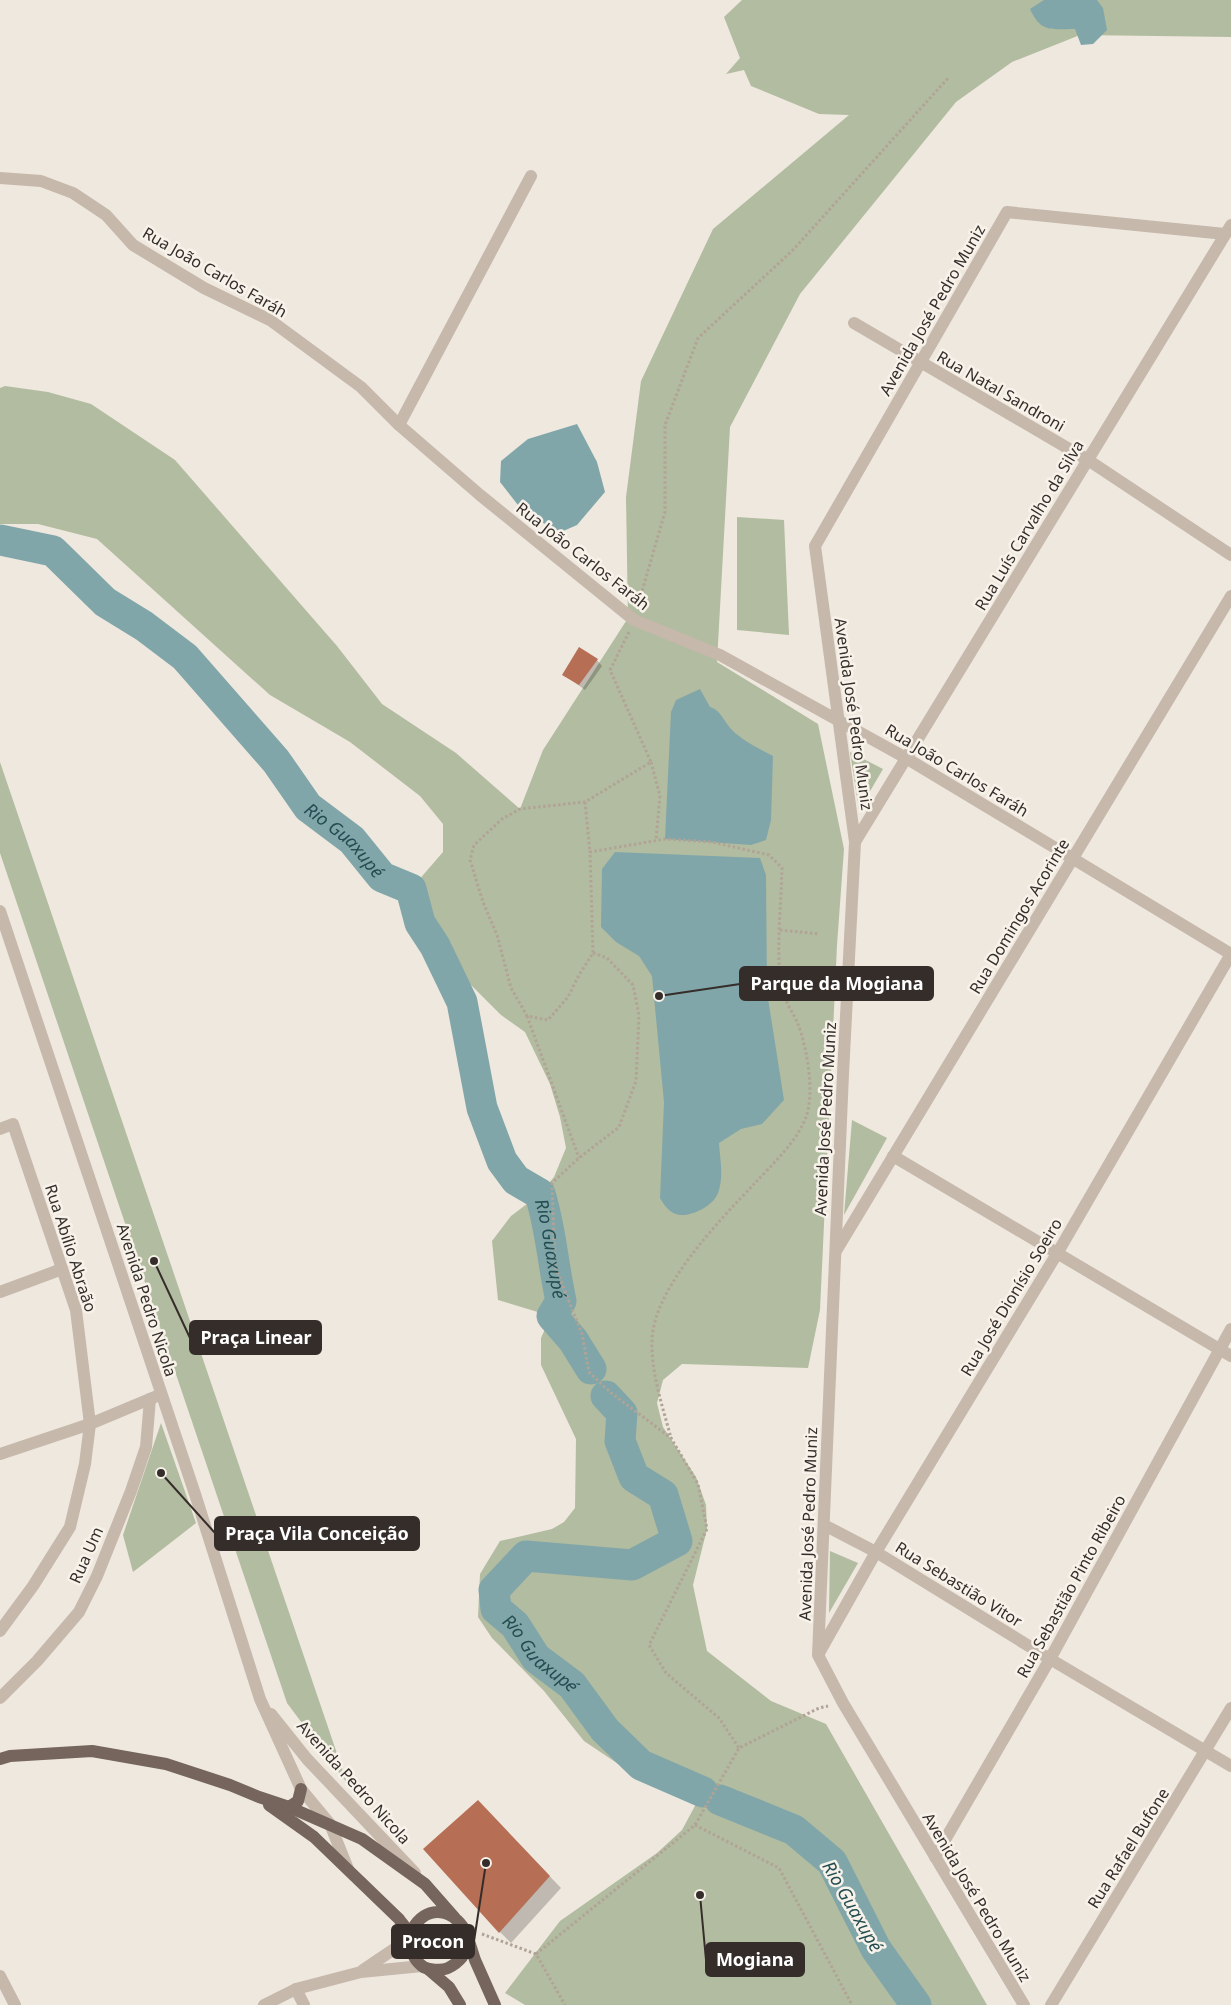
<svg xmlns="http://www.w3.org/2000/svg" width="1231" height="2005" font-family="'Noto Sans',sans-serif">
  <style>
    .green { fill: #b2bca0 }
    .water { fill: #81a6a9 }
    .shadow { fill: #0003 }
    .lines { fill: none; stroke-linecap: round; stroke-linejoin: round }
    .river { stroke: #81a6a9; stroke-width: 31 }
    .building { fill: #b66f55 }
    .path { stroke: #b1a396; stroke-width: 3; stroke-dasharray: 2.5 2.5; stroke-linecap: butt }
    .minor { stroke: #c6b8ab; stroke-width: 12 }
    .major { stroke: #75655d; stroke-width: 12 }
    .labels { text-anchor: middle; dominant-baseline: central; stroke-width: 5; stroke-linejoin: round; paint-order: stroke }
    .street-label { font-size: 16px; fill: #352d2a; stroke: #f7f2ea }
    .water-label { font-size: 18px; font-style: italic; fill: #244d51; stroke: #f7f2ea }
    .leader { fill: none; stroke: #352d2a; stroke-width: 2 }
    .callout-dot { fill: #352d2a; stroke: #f7f2ea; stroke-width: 2 }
    .callout { fill: #352d2a; stroke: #352d2a; stroke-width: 2 }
    .callout-label { font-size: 18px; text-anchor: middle; font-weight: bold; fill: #fff }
  </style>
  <rect width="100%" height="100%" fill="#efe8de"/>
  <g class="green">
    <path d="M742,0H1231V37L1080,35L1012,62L956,102L800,294L730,427L717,662L818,724L844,849L837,945L820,1310L808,1368L682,1364L663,1380L657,1403L663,1427L696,1477L706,1505L707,1529L693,1585L707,1651L771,1701L826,1724L987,2005H525L505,1993L560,1921L657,1853L682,1830L696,1804L639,1778L584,1741L544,1691L492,1638L478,1617L480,1574L500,1541L552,1529L564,1522L575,1508L576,1439L541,1365V1338L551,1316L498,1300L492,1241L511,1216L540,1194L554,1177L566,1148L560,1117L550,1084L525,1032L501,1015L463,977L438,931L426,905L411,889L443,852V824L420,796L350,742L270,695L97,539L38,524H0V388L5,386L48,392L91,404L175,460L337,646L382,704L456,753L520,809L543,750L628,618L626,497L641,381L713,229L849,115L819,114L751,86L744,70L726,74L740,58L724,17Z"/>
    <path d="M737,517L784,520L789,635L737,630Z"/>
    <path d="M850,752L883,769L859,810Z"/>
    <path d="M0,762L347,1783L287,1703L0,853Z"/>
    <path d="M852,1120L887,1138L844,1215Z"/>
    <path d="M161,1423L196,1523L133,1572L123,1535Z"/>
    <path d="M830,1551L858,1563L829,1613Z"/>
  </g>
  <g class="water">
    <path d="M1044,0H1097L1103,8L1107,30L1093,44L1081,45L1075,29C1051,29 1041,33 1030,9Z"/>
    <path d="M577,424L597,462L605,492L577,525L561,532L525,514L500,482L501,461L528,439Z"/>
    <path d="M700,689L710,707C721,710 724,722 732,730C743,741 760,749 773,756L771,820L766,840L751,845L665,839L671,712L676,700Z"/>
    <path d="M615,852L760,858L766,875L767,992L784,1100L762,1124L741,1129L719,1143C720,1160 724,1177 718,1193C713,1206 693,1216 680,1215C670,1214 664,1205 660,1198L664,1102L652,976L639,956L616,942L601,927L602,869Z"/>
  </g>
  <g class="shadow">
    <path d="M597,660L602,666L585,690L563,674Z"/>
    <path d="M489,1813L561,1888L511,1943L500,1932Z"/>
  </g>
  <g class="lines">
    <g class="river">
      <path id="s1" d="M0,540L53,551L105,602L144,626L185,657L276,761L308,807L352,840L382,877L411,889L420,923L435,946L462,1002L482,1108L502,1161L516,1180L540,1194C551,1229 553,1265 561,1301L552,1316L573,1340L591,1369"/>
      <path id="s2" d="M606,1396L622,1413L620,1441L634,1477L663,1495L677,1541L632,1565L526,1556L494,1590L496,1609L515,1625L536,1658L572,1685L605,1730L641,1765L703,1792"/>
      <path d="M720,1800L794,1830L832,1862L876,1949L916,2005"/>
    </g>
  </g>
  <g class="building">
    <path d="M579,647L598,659L579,685L562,675Z"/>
    <path d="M478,1800L550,1876L499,1933L423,1849Z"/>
  </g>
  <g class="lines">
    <g class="path">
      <path d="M638,605L665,512V425L698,338L792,251L949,77"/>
      <path d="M629,632L610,670L651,762L585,802L520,809L502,819L474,845L470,860L483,902L497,935L511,988L527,1016L548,1020L568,997L579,975L593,953L590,852L665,839L712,842L769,855L782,868C781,907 776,948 781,986C783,999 793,1012 798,1024C807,1048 815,1092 806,1117C798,1140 772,1165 755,1183C720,1220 652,1289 652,1342C651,1373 663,1408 671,1438"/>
      <path d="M651,762L660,796L656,840"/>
      <path d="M585,802L590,852"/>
      <path d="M780,930L819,934"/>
      <path d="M593,953L607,958L633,985L639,1015L636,1081L619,1127L579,1158L552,1183L555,1266L582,1334L589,1372L610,1392L671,1438L698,1484L707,1529L649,1645L666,1673L719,1718L739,1748"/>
      <path d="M527,1016L579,1158"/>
      <path d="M695,1825L779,1868L852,2005"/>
      <path d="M482,1934L536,1954L565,2005"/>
      <path d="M536,1954L695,1825L739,1748L819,1708L828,1706"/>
    </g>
    <g class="minor">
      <path d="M0,178L41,181L73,193L106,215L133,245L204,288L270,320L361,387L399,425L480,495L634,620L720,655L906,758L1231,954"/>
      <path d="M854,323L1088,460L1231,555"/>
      <path d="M399,425L531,176"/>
      <path d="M855,842L1231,225"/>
      <path d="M0,911L195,1494L260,1699L301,1789L330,1824L348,1869"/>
      <path d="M0,1129L13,1124L76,1310L90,1424L85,1464L70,1527L33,1586L0,1631"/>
      <path d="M893,1156L1231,1356"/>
      <path d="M836,1251L1231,596"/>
      <path d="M0,1292L62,1269"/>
      <path d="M0,1454L90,1424L157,1396"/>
      <path d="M824,1525L876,1552L1050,1659L1231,1766"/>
      <path d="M819,1653L876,1552L1058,1252L1231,954"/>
      <path d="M0,1698L37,1661L79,1612L97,1576L131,1491L146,1447L150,1399"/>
      <path d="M271,1714L307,1759L415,1873"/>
      <path d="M935,1857L1050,1659L1231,1329"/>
      <path d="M363,1970L409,1939"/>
      <path d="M0,1976L15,2005"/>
      <path d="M296,1989L304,2005"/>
      <path d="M264,2005L296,1989L361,1972L422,1966"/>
      <path d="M1024,2005L843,1703L818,1655L843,1074L855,842L815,546L1007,212L1225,234"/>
      <path d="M1051,2005L1231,1708"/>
    </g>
    <g class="major">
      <path d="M0,1759L10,1756L92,1751L166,1764L230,1785L259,1797L289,1807L362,1839L425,1884L454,1917"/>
      <path d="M269,1805L314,1837L399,1919C402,1924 409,1930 409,1935C411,1948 411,1957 422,1966C427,1970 442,1971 448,1968C499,1942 435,1879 410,1934"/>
      <path d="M289,1807L298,1801L301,1789"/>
      <path d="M468,1938L475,1960L495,2005"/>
      <path d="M428,1969L449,1987L460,2005"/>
    </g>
  </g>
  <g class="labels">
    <g class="street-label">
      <text transform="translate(215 272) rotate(30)">Rua João Carlos Faráh</text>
      <text transform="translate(932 310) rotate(-60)">Avenida José Pedro Muniz</text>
      <text transform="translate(1001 391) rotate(30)">Rua Natal Sandroni</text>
      <text transform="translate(1029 525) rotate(-59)">Rua Luís Carvalho da Silva</text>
      <text transform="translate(583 556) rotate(38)">Rua João Carlos Faráh</text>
      <text transform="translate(854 714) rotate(82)">Avenida José Pedro Muniz</text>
      <text transform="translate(957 770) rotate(31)">Rua João Carlos Faráh</text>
      <text transform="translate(1019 916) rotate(-59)">Rua Domingos Acorinte</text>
      <text transform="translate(825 1119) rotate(-87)">Avenida José Pedro Muniz</text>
      <text transform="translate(71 1248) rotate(72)">Rua Abílio Abraão</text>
      <text transform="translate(1011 1297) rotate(-59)">Rua José Dionísio Soeiro</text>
      <text transform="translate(147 1300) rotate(72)">Avenida Pedro Nicola</text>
      <text transform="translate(808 1524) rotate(-88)">Avenida José Pedro Muniz</text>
      <text transform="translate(86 1555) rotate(-66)">Rua Um</text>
      <text transform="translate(959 1584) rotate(32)">Rua Sebastião Vitor</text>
      <text transform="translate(1071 1586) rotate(-61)">Rua Sebastião Pinto Ribeiro</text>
      <text transform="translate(354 1782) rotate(48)">Avenida Pedro Nicola</text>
      <text transform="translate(1128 1848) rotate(-58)">Rua Rafael Bufone</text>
      <text transform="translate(977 1897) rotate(59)">Avenida José Pedro Muniz</text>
    </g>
    <g class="water-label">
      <text stroke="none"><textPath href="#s1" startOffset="468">Rio Guaxupé</textPath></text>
      <text stroke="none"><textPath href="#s1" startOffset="949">Rio Guaxupé</textPath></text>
      <text stroke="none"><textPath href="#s2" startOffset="459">Rio Guaxupé</textPath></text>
      <text transform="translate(853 1906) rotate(60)">Rio Guaxupé</text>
    </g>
  </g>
  <path class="leader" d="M659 996L740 984M154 1261L190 1338M161 1473L215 1533M486 1863L474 1941M700 1895L706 1960"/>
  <g class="callout-dot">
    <circle cx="659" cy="996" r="5"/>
    <circle cx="154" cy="1261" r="5"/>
    <circle cx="161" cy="1473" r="5"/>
    <circle cx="486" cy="1863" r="5"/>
    <circle cx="700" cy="1895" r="5"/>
  </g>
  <g class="callout">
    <rect x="740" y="967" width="193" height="33" rx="5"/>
    <rect x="190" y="1321" width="131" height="33" rx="5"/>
    <rect x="215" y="1517" width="204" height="33" rx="5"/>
    <rect x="392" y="1925" width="82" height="33" rx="5"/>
    <rect x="706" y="1943" width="98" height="33" rx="5"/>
  </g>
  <g class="callout-label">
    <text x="837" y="990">Parque da Mogiana</text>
    <text x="256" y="1344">Praça Linear</text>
    <text x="317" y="1540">Praça Vila Conceição</text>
    <text x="433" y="1948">Procon</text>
    <text x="755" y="1966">Mogiana</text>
  </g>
</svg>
